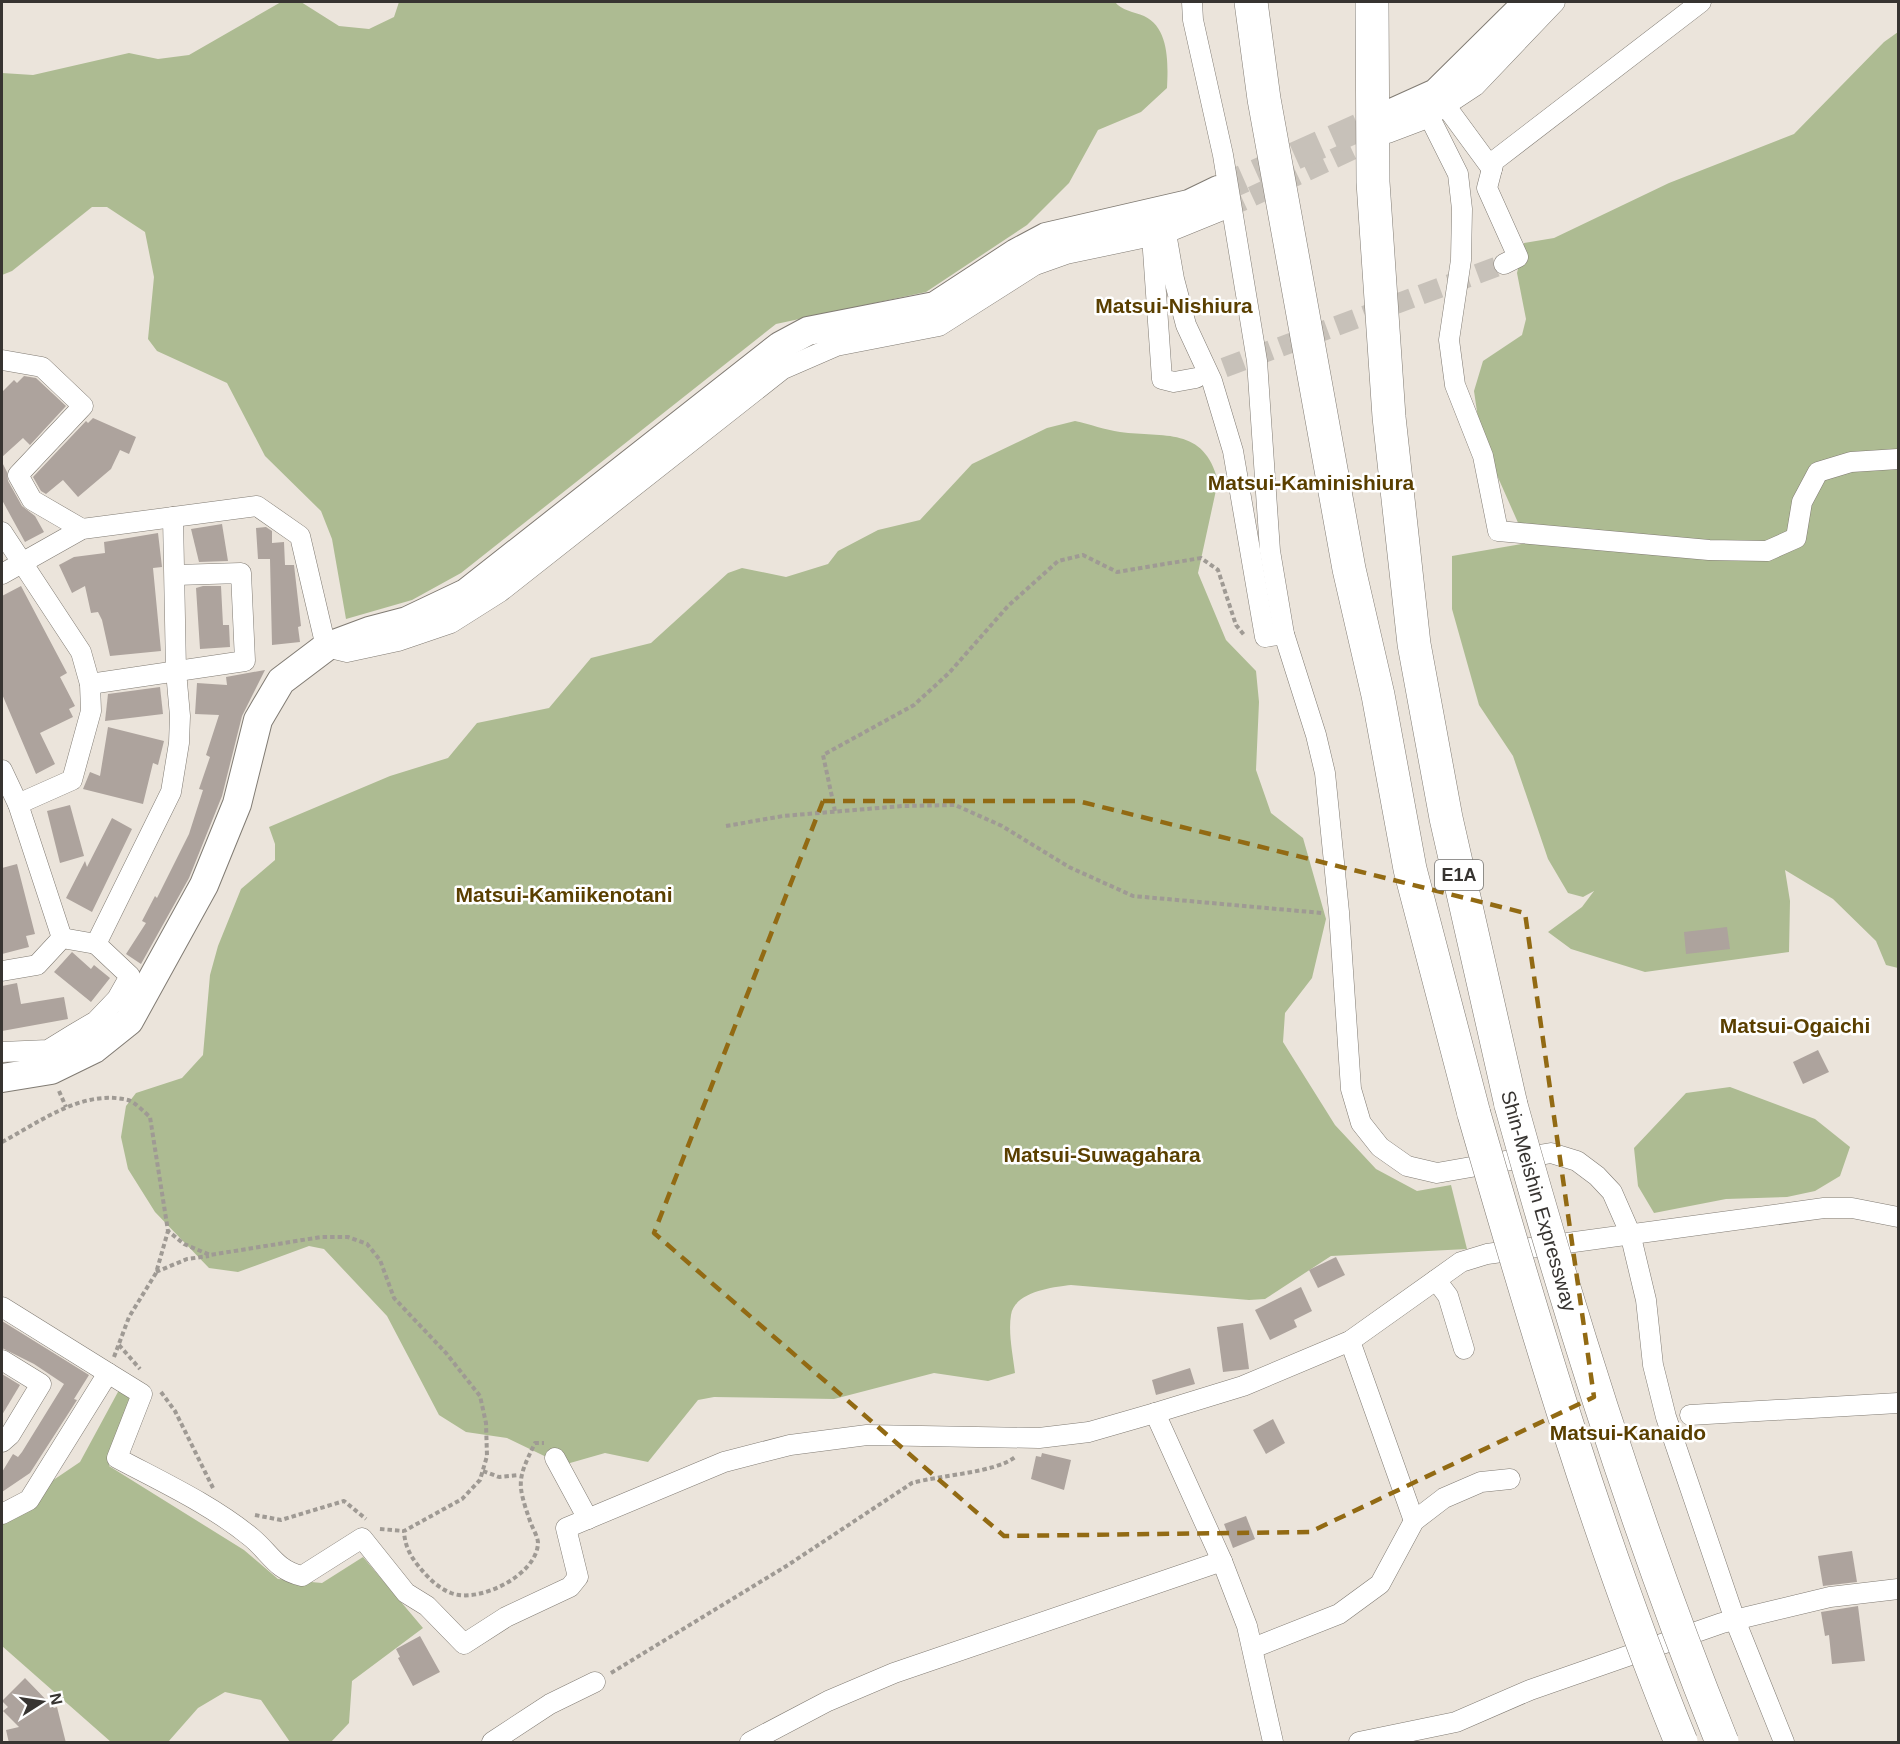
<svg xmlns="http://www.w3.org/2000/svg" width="1900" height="1744" viewBox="0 0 1900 1744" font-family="Arial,sans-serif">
<rect width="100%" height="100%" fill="#ebe4db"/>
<g fill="#adbb92">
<path d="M281 2H301L339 26 369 29 394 17 399 2H1115C1121 10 1134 12 1144 16 1170 28 1168 66 1167 88L1141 112 1098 130 1069 183 1027 225 926 292 776 324 461 573 412 600 346 619 332 539 321 511 265 456 227 383 157 351 148 339 154 277 145 232 107 207H92L12 271 2 275V73L33 75 129 53 158 59 189 55Z"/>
<path d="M1898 32V968L1886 965 1876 941 1833 899 1785 870 1790 901 1789 952 1645 972 1571 949 1548 932 1582 907 1594 891 1583 897 1568 893 1548 859 1513 756 1479 705 1452 609V556L1527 543 1481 439 1474 391 1483 361 1522 335 1526 319 1517 273 1524 243 1554 238 1669 183 1794 134 1884 42Z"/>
<path d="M1075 421C1090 424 1105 430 1120 432 1164 438 1204 426 1218 481L1198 573 1226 640 1256 671 1259 702 1256 770 1271 813 1303 838 1326 919 1312 978 1285 1013 1283 1042 1335 1125 1376 1169 1417 1191 1451 1185 1467 1249 1331 1256 1265 1299 1249 1300 1071 1285C1053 1287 1014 1292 1011 1315 1008 1333 1013 1355 1015 1373L988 1381 934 1373 834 1399 714 1397 698 1400 648 1462 605 1453 563 1465 507 1438 466 1432 439 1415 387 1316 324 1249 309 1246 238 1272 209 1268 155 1212 128 1169 121 1137 126 1106 136 1093 182 1078 203 1055 210 975 218 946 241 889 275 860V844L269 827 390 776 448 758 477 723 549 708 591 658 651 643 728 573 742 568 786 577 828 564 838 551 878 530 920 520 972 464 1047 428Z"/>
<path d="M1730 1087 1815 1119 1850 1147 1840 1176 1815 1191 1787 1197 1726 1199 1654 1213 1638 1186 1634 1148 1686 1093Z"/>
<path d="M119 1390 133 1401 109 1466 244 1550 278 1579 322 1583 363 1557 423 1628 352 1681 349 1723 331 1742H290L261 1700 225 1692 198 1708 168 1742H111L2 1646V1523L15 1506 80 1462Z"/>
</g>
<g fill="#ada39d">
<path d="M24 376 36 378 66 406 30 445 23 438 2 457V392L14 380 17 383Z"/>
<path d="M93 418 136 437 129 454 120 450 111 469 78 497 63 480 46 494 41 491 33 477 86 421 88 423Z"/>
<path d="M2 462 7 472 8 481 22 506 35 516 44 532 25 542 2 500Z"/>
<path d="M222 524 228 561 199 562 191 529Z"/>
<path d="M266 527 272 531V543L284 542 285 565H294L301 626 298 627 300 642 272 645 270 559H258L256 528Z"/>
<path d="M158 533 162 567 153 568 161 651 110 656 102 620 98 612 91 613 85 586 72 593 59 565 74 557 105 553 104 542Z"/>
<path d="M21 586 67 673 60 677 75 706 69 709 73 717 40 733 55 764 36 774 2 694V596Z"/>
<path d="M203 586H221L223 625H229L230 647 200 649 196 588Z"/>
<path d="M265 670 242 716 222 796 189 878 141 964 126 954 146 923 142 921 155 896 157 898 189 834 203 790 199 789 210 757 206 755 219 715 195 714 197 683 227 685 226 677Z"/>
<path d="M160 687 163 714 105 721 108 694Z"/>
<path d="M108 727 164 741 158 765 153 763 143 804 83 789 90 772 100 776Z"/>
<path d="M70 805 84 856 60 863 47 811Z"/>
<path d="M112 818 132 829 92 912 66 898 85 861 87 867Z"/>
<path d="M17 864 35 934 26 936 29 947 2 954V868Z"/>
<path d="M1727 927 1730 949 1686 954 1684 932Z"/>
<path d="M72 952 91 969 94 965 110 978 91 1002 54 972Z"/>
<path d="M17 983 21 1004 64 997 68 1019 2 1031V986Z"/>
<path d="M1818 1050 1829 1072 1803 1084 1793 1062Z"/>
<path d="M1336 1257 1345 1275 1318 1288 1309 1270Z"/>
<path d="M1301 1287 1312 1311 1294 1320 1297 1327 1270 1340 1255 1310Z"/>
<path d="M2 1321 89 1375 74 1399 77 1400 30 1473 2 1492V1472L13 1454 18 1457 22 1452 64 1384 34 1364 2 1348Z"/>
<path d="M1243 1323 1249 1369 1223 1372 1217 1327Z"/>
<path d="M1190 1368 1195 1384 1156 1395 1152 1380Z"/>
<path d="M2 1374 20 1385 2 1415Z"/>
<path d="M1273 1419 1285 1443 1266 1454 1253 1430Z"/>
<path d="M1042 1453 1071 1460 1064 1490 1031 1479 1036 1456 1041 1457Z"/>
<path d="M1246 1516 1255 1539 1233 1548 1224 1524Z"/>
<path d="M1852 1551 1857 1582 1823 1586 1818 1556Z"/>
<path d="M1858 1606 1865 1661 1832 1664 1829 1635 1825 1636 1821 1612Z"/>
<path d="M420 1636 440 1672 413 1686 398 1658 400 1657 396 1649Z"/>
<path d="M25 1678 54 1708 57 1707 66 1743H9L6 1730 19 1727 3 1711 8 1707 2 1701Z"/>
</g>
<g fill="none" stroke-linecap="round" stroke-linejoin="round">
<g stroke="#c7c1b9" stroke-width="20" stroke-dasharray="20 10" stroke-linecap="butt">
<path d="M1225 209 1380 137"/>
<path d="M1196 378 1504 264"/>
</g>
<path stroke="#c7c1b9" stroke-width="28" stroke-dasharray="28 14" stroke-linecap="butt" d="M1218 190 1385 116"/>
<defs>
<g id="street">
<path d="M1192 2 1193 20 1223 155 1257 361 1270 551 1284 634 1316 735 1325 773 1339 912 1351 1089 1361 1123 1380 1147 1407 1166 1437 1173 1551 1153 1577 1161 1597 1176 1612 1192 1630 1233 1646 1300 1653 1365 1666 1417 1735 1620 1784 1742"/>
<path d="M1445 105 1492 169"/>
<path d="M1429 116 1458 174 1462 209 1461 260 1449 340 1455 385 1483 456 1498 531 1709 550 1767 551 1796 538 1802 502 1818 472 1851 462 1898 459"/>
<path d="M1388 133 1425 119 1475 86 1555 2"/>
<path d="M1166 233 1174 279 1186 325 1212 381 1233 451 1265 637 1284 634"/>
<path d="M1152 236 1162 379 1174 382 1196 378"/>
<path d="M1504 264 1518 257 1487 188 1494 161 1701 2"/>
<path d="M2 360 42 367 83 406 18 475 32 500 82 529"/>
<path d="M2 532 81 652 90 684 91 711 72 780 18 804"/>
<path d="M2 574 82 529 257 506 300 536 326 647 347 652 398 641 451 623 500 592 783 369 836 346 939 326 1035 265 1066 254 1166 233 1225 209"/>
<path d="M90 684 245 661 241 573 176 575"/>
<path d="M2 770 18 804 62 938"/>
<path d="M2 971 37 965 62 938 96 944 171 792 179 743 180 716 176 671 173 517"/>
<path d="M2 1052 48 1050 74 1034 96 1021 117 999 130 976 96 944"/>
<path d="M1436 1280 1448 1296 1464 1349"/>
<path d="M2 1307 108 1373 29 1500 2 1514"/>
<path d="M1350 1341 1414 1521"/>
<path d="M2 1360 41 1384 10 1435 2 1442"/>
<path d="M108 1373 142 1394 117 1458C162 1482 212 1505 252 1538 271 1554 276 1570 302 1576L362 1538 406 1593 427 1606 464 1644 506 1617 570 1587 578 1577 566 1528 724 1462 790 1445 867 1435 1039 1438 1089 1432 1155 1413 1243 1386 1350 1341 1461 1262 1487 1254 1824 1208H1852L1898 1217"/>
<path d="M1155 1413 1222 1561 1247 1626 1273 1742"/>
<path d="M1690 1415 1898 1403"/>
<path d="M555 1458 588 1519"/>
<path d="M1253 1648 1339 1614 1380 1584 1414 1521 1444 1498 1481 1482 1510 1479"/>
<path d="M492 1742 550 1704 595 1682"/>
<path d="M750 1742 828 1701 894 1673 1222 1561"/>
<path d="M1359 1742 1456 1722 1530 1690 1722 1623 1830 1597 1898 1589"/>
</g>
<g id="secondary">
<path d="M1385 116 1436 93 1528 2"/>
<path d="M2 1078 51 1070 94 1049 129 1021 204 885 237 804 258 720 281 681 326 647 369 631 407 621 466 593 780 346 808 331 935 306 1016 253 1046 237 1189 204 1218 190"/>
</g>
<g id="highway">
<path d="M1251 2 1264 99 1349 569 1378 695 1410 869 1474 1114"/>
<path d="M1372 2 1373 182 1389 417 1414 644 1446 818 1511 1105"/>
</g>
</defs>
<use href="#street" stroke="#807b73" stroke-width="21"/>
<use href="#secondary" stroke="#807b73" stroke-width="30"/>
<use href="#highway" stroke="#807b73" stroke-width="34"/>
<g stroke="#9f9a94" stroke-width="4" stroke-dasharray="4.5 3" stroke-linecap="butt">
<path d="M835 811 823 755 914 705 949 673 1008 606 1058 561 1083 555 1117 572 1201 558 1218 570 1236 625 1245 636"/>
<path d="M726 826 783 816 903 806 955 805 1002 826 1069 867 1133 896 1322 913"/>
<path d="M59 1091 66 1107"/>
<path d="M2 1142C40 1122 82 1089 128 1100 135 1102 144 1112 150 1117L168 1231 184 1244 210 1255 321 1237H348L367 1244 380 1260 394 1298 446 1353 480 1396 486 1423 487 1456 480 1480 462 1499 404 1531C405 1551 415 1563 429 1578 435 1584 443 1590 451 1593 479 1604 537 1575 538 1543 538 1537 532 1527 530 1521 517 1483 517 1480 535 1443H544"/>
<path d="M156 1272 187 1259 209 1256"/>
<path d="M119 1345 140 1369"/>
<path d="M114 1357 129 1317 156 1273 168 1231"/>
<path d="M161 1392 175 1411 213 1488"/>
<path d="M483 1471 499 1477 519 1475"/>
<path d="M255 1515 281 1520 344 1501 366 1519"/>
<path d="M380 1529 404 1531"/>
<path d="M611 1673 788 1565 912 1483C940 1475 995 1473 1015 1457"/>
</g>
<use href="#street" stroke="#fff" stroke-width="20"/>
<use href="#secondary" stroke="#fff" stroke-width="28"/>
<use href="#highway" stroke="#fff" stroke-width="33"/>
<defs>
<g id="highway-bridge">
<path d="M1511 1105C1571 1322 1638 1534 1722 1742"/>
<path d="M1474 1114C1535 1326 1598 1538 1681 1742"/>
</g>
</defs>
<use href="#highway-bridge" stroke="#807b73" stroke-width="34" stroke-linecap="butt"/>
<use href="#highway-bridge" stroke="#fff" stroke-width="33"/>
</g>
<path fill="none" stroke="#926a13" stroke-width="4.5" stroke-dasharray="12 8" stroke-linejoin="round" d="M823 801H1078L1525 913 1594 1397 1310 1532 1004 1536 654 1233Z"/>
<g text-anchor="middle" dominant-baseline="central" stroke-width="5" stroke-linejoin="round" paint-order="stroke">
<rect fill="#fff" stroke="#73716f" stroke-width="1.5" x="1435" y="860" width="48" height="30" rx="4.5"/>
<g font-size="18" font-weight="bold" fill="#373431">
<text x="1459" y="875">E1A</text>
</g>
<g font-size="20" fill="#373431" stroke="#fff">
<text transform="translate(1539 1201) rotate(74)">Shin-Meishin Expressway</text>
</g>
<g font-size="21" font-weight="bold" fill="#5a3f00" stroke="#fff">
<text x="1174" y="305">Matsui-Nishiura</text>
<text x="1311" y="482">Matsui-Kaminishiura</text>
<text x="564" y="894">Matsui-Kamiikenotani</text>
<text x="1795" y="1025">Matsui-Ogaichi</text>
<text x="1102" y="1154">Matsui-Suwagahara</text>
<text x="1628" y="1432">Matsui-Kanaido</text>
</g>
</g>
<rect width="1900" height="1744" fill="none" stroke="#373431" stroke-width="6"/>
<g transform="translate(42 1702) rotate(78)" stroke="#ffffff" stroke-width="4.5" paint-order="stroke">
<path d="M0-4.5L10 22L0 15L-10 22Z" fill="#373431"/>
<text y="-9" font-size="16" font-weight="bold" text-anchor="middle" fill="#373431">N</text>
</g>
</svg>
